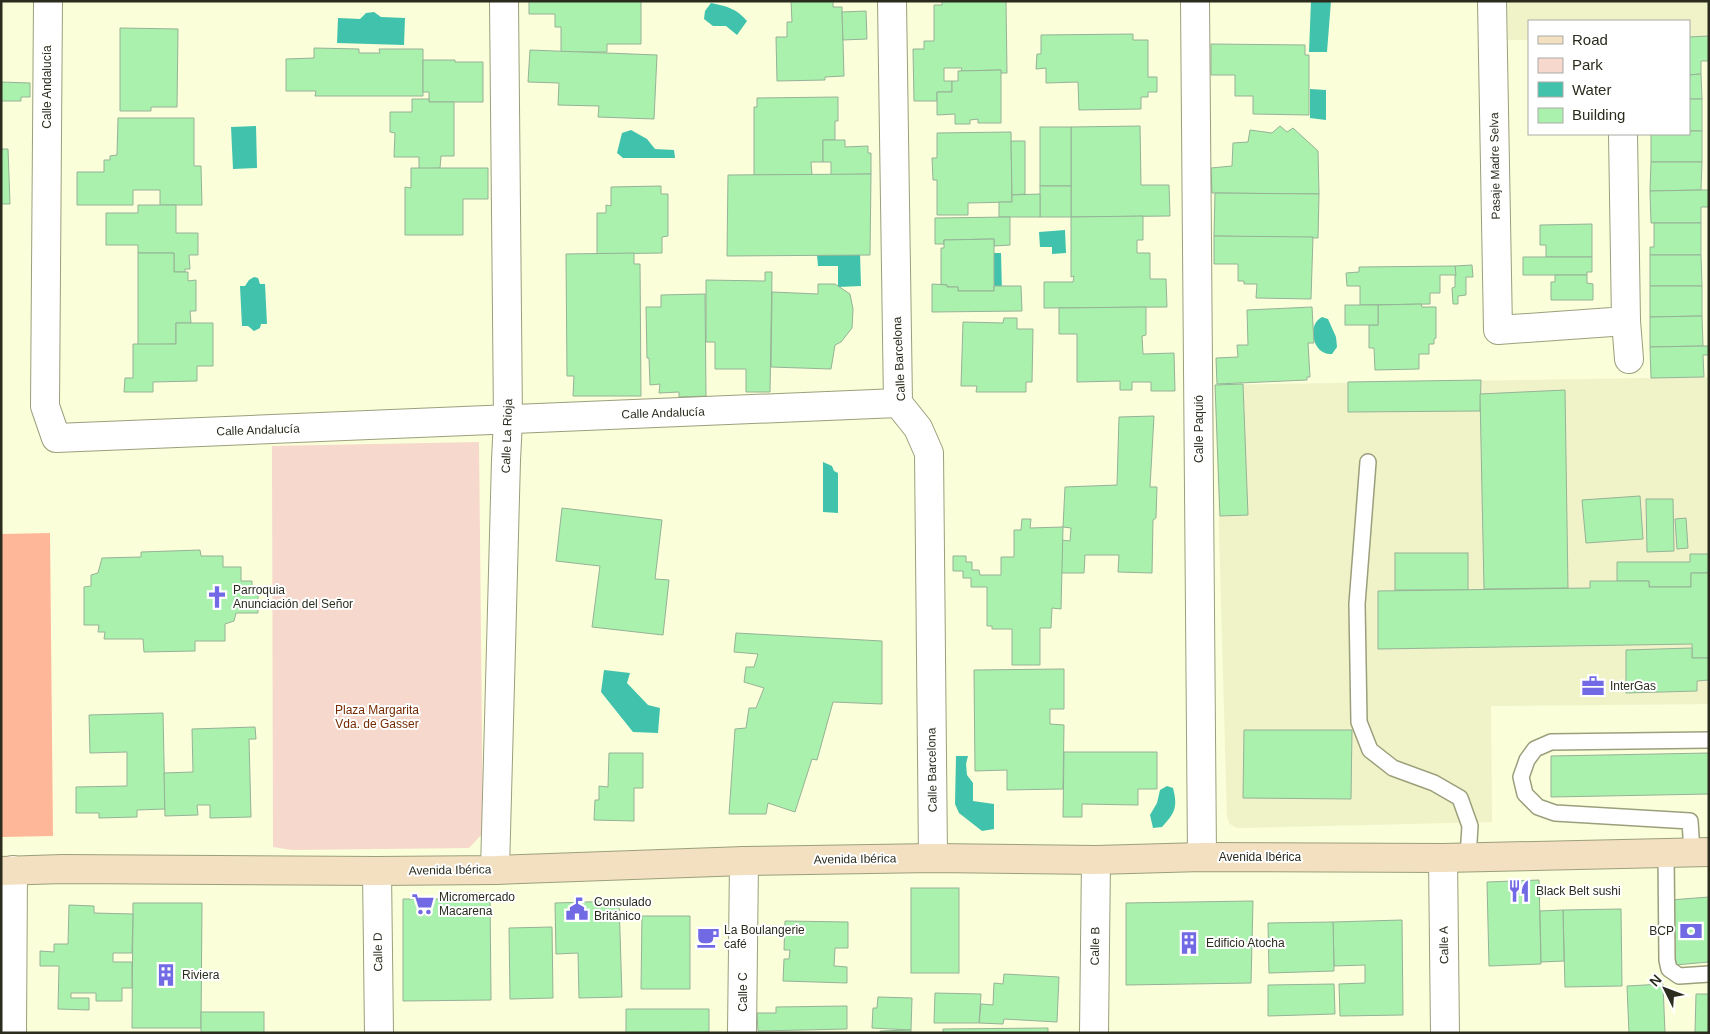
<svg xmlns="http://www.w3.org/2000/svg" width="1710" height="1034" viewBox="0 0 1710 1034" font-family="Helvetica,sans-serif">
<rect width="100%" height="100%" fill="#fafed9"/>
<g fill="#eff3c7">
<path d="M1507 1H1709V36L1689 37V21H1529V40H1508Z"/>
<path d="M1709 377V704L1491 706 1492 822 1237 828 1230 824 1227 817 1215 385Z"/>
</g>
<path fill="#f6d8cc" d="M479 442 483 833 469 848 292 850 273 847 272 446Z"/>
<path fill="#ffb79a" d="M50 533 53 836 1 837V534Z"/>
<g fill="#40c2ad">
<path d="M1311 1H1331L1327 52H1309Z"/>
<path d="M711 3C727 6 737 9 747 21L737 35 726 26H713L704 19 705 11Z"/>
<path d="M374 12 381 17 405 18 404 45 337 43 338 18 360 19 366 13Z"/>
<path d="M1310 89 1326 90V120L1310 118Z"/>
<path d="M256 126 257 168 233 169 231 127Z"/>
<path d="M631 130 647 139 655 149 674 150 675 158H623L617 153 622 133Z"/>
<path d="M1065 230 1066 253 1052 254V247H1040L1039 232Z"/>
<path d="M860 253 861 286 838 287V266H818L817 255Z"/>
<path d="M990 253H1001L1002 292 991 293Z"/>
<path d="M254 277 258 278 260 284H265L267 324H261L260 328 254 331 248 326H242L240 286H245L249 280Z"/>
<path d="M1322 317 1328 319 1336 337 1337 347 1332 354C1313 356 1306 325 1322 317Z"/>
<path d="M823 462 832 466 834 471 838 473V513L823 512Z"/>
<path d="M604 670 630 673 627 683 648 705 660 708 658 733 633 732 601 692Z"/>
<path d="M956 756H968L966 764 967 775 973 783V801L994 804V829L982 831 959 813 955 804Z"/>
<path d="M1167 786 1173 788C1178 807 1175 813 1162 827L1153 828 1150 815 1157 803 1160 790Z"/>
</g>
<g fill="#aaf1ad" stroke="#96b297">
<path d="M529 1H641V44H607V52H561V27H555V14H529Z"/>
<path d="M791 1H833V7H842L844 76 825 77V80L777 81 776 37H787V22H792Z"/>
<path d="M942 1H1006L1007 73H1001V70L961 71 962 68H944V81H952V92H937V101H914L913 49H924V41H934V5H942Z"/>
<path d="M866 11 867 39 843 40 842 12Z"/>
<path d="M120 28 178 29 177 107H151V111H120Z"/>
<path d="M1133 34V40H1148V77H1157V92H1148V97H1141V109L1079 110 1078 82 1046 83V68L1036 69 1037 54H1041V35Z"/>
<path d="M1709 36V61H1701V74L1689 75V37Z"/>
<path d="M1211 44 1305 45V55H1309V115L1253 114V96H1235V75H1211Z"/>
<path d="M314 48 359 49V53H380L379 49H423V96H315L316 91H286V59L314 58Z"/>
<path d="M530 50 657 55 654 119 598 117 599 106 558 105 559 83 528 82Z"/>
<path d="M423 60H455V62H483V102H429V92H423Z"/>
<path d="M1001 70V123H978V119L970 120V124H955V114L937 115V92H952V81H958V71Z"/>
<path d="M1701 74 1702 99H1689V75Z"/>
<path d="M1 82 30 83V97H21V101H1Z"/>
<path d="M838 97V121H835V140H823V162H811L812 175H754V107H757V98Z"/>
<path d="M412 99H429V102H454V156H441L440 168 419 169V157H394L395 133 390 132V112H412Z"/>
<rect x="1689" y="99" width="13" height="32"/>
<path d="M118 118H194V166H201L202 205H160V190H133V205H77V172H104V160H110V156L117 155Z"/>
<path d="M1140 126 1141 185H1169L1170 216 1071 217V127Z"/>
<path d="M1280 126 1287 132 1293 128 1318 151 1319 194 1212 193 1211 168 1232 166 1233 143 1248 142 1250 130 1272 133Z"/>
<rect x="1040" y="127" width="31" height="59"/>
<path d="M1689 131H1702V162H1651V134H1689Z"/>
<path d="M1011 132 1012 202 968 203V215H937V180H933L932 158H937V133Z"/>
<path d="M823 140H845V147L868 146V153H871V174L831 175V162H823Z"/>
<path d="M1011 141H1025V194L1012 195Z"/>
<path d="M1 149H8L10 204H1Z"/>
<path d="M1651 162H1702L1701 190 1650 191Z"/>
<path d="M411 168H488V199H463V235H405V187L411 188Z"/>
<path d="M871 174 870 255 727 256 728 175Z"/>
<path d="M661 186V194H668V236L662 237V253L597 254V213H606V205L611 206V187Z"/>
<rect x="1040" y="186" width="31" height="31"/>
<path d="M1701 190H1709V207H1701V223H1651L1650 191Z"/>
<path d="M1215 193 1319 194 1318 238 1214 236Z"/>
<path d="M1040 194V217H999V202H1012V195Z"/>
<path d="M138 205H176V233H198V255H189L190 269H185V272H174V253H138V245H106V213H138Z"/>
<path d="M1143 216V240H1137V253H1150V279H1166L1167 307 1044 308V282H1073L1074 276 1071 277V217Z"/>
<path d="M1010 217V245L994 246V239L944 240V244H935V218Z"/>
<path d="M1654 223H1701V255H1650V247H1654Z"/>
<path d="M1592 224V257H1546V245H1540V225Z"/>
<path d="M1214 236 1313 237 1311 299 1256 298 1257 284H1244V281H1238V264H1214Z"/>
<path d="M994 239V291H958V287H947V285L941 284V248H944V240Z"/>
<path d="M138 253H174V272H188V281L196 280V311H190L191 323H176V344L138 345Z"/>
<path d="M634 253V264H640L641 396H573L574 376H567L566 254Z"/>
<path d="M1650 255H1701L1702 286H1650Z"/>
<path d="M1523 257H1592V272H1587V275H1523Z"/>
<path d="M1472 265 1473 277H1466V295L1458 296V304H1453L1452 288 1455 287V266Z"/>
<path d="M1455 266 1456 275H1440V293H1430V304L1360 305V286H1347L1346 273 1359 272V267Z"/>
<path d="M765 272H772L770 392H746V369H715V342H706V280L765 281Z"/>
<path d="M1555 275H1587V283L1593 284V300H1551V282H1555Z"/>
<path d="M818 284H835L850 294 853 309 852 328 841 342 835 345 831 369 771 367 772 292 818 294Z"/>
<path d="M932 284 947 285V287H958V291H994V286H1021L1022 311 932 312Z"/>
<path d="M1650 286H1702V316L1650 317Z"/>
<path d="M705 294 706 396 679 397V392L659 393 660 384 650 385 649 358H647L646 307H661V295Z"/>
<path d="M1421 304 1422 307H1436V338L1434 339V344H1429V354H1419V369L1375 370 1374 348H1369V325H1378V305Z"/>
<rect x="1345" y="305" width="33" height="20"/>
<path d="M1146 307V335L1142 336 1143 354 1174 353 1175 391H1151V382H1132V390H1120V381L1077 382V334H1059V308Z"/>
<path d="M1312 307 1314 343H1308L1310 377H1307V380L1217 384 1216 358 1238 357 1237 345H1248L1247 310Z"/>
<path d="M1702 316 1703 346 1650 347V317Z"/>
<path d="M1004 318H1017V329H1033L1032 382H1026V392H976L977 386H961L963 322 1003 323Z"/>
<path d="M176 323H213V366H197V381L153 382V392H124L125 378H133V344H176Z"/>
<path d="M1703 346H1709V355H1703L1704 377 1651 378 1650 347Z"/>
<path d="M1481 380 1480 411 1348 412V382Z"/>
<path d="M1243 384 1248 515 1220 516 1215 385Z"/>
<path d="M1565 390 1568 588 1484 589 1480 394Z"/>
<path d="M1154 416 1150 487H1157L1156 518 1153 520 1152 573 1118 572 1119 555H1085L1084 573H1061V540L1070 541 1071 528 1063 527 1065 487 1117 485 1119 417Z"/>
<path d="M1640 496 1643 539 1586 543 1582 500Z"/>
<path d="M1646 499H1673L1674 551 1647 552Z"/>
<path d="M562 508 662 520 655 579 669 580 663 635 592 627 600 566 556 561Z"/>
<path d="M1686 518 1688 548 1677 549 1675 519Z"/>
<path d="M1022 519H1031L1030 528 1063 527 1061 609 1052 608 1051 628H1040V665H1012V629H992V626H987V587H971V578H963V571H953V556H966V562H972V570H979L980 575H1001V557H1014V530H1021Z"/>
<path d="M200 550 201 556H223V567H241V581H252V586H258V613H236L234 621 225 624V641H195V651L144 652 143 639H104L105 632H98L99 625H84V587L91 586V575L98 573 102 558 141 557V552Z"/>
<rect x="1395" y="553" width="73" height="37"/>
<path d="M1690 554H1709V573H1691V587H1649V581H1617V562H1690Z"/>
<path d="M1691 573H1709V658H1692V644L1378 649V591L1590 588V581H1649V587H1691Z"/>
<path d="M736 633 882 641V704L833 702 817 760 812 759 795 812 768 803 766 814H729L735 729 746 728 749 708H756L764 688 744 682 746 667H754L758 654 734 652Z"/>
<path d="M1692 648V658H1709V680L1697 681V691L1626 693V650Z"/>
<path d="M1064 669V709H1050V724L1064 725 1063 789 1007 790V770L975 771 974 670Z"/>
<path d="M163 713 165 809 137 810V817L99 818V813H76V787L127 786V752L90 753 89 715Z"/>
<path d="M255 727 256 739H249L251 817 210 818V805H197L198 815 165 816 164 773 193 772 192 729Z"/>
<path d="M1244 730H1352L1351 799 1243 798Z"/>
<path d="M1064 752H1157V789H1138V805L1082 804V817H1063Z"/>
<path d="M609 753H643V788H634V821L594 820 595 800H599V786L608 787Z"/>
<path d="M1709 753V794L1551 797V756Z"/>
<path d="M1539 880 1541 964 1489 966 1487 882Z"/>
<rect x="911" y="888" width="48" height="85"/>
<path d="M453 893H490L491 1000 403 1001V899H453Z"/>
<path d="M1709 897V962L1675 965 1670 900Z"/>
<path d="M619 901 622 997 579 998 578 953 556 954 555 903Z"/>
<path d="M1253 901 1251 983 1126 985V903Z"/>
<path d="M133 903H202L201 1028H132Z"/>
<path d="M69 905 94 906V913L133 914 132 953H113V962H132V988H122V1001H96V993H71V998H89V1010L58 1009 59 966H40V951L54 952V944H68Z"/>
<path d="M1621 909 1622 986 1565 987 1563 910Z"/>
<path d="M1563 910 1564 961 1541 962 1540 911Z"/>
<path d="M642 916H690V989H641Z"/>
<path d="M1402 920 1403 1015 1340 1016 1339 984 1365 983V965L1334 966 1333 922Z"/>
<path d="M785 921 848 922V948H835L834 966 847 967V983L783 981 784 959H789L790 950H784Z"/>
<path d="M1333 922 1334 971 1269 973 1268 923Z"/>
<path d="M552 927 553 998 510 999 509 928Z"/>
<path d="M1004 974 1059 977 1057 1022 1004 1019 1003 1024 979 1023 981 1004 993 1005 994 983 1003 984Z"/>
<path d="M1334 984 1335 1014 1268 1016V985Z"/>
<path d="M1663 984 1665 1033H1629L1627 986Z"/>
<path d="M935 993 981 994 979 1023H934Z"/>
<path d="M1696 994H1709V1033H1695Z"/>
<path d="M878 997 912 998 911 1030 872 1028 873 1008H877Z"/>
<path d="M847 1006V1029L758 1031 757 1013H776V1007Z"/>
<path d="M626 1009H709V1032L626 1033Z"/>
<rect x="201" y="1012" width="63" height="21"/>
<path d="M1048 1028V1033H943V1029Z"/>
<path d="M911 1030V1033H880V1031Z"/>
</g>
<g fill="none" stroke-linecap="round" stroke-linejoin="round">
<defs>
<g id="lane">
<path d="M1368 462 1357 604 1359 722 1370 750 1393 768 1434 783 1460 798 1470 826 1468 857"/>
<path d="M1692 852 1690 821 1555 813 1538 807 1525 794 1521 777 1527 760 1535 749 1551 742 1709 740"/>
<path d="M1666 853 1667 960 1669 969 1679 976 1709 974"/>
</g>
<g id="street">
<path d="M48 1 45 406 56 438 898 403"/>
<path d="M892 1 898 403 918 428 929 453 933 858"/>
<path d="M1195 1 1202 857"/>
<path d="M1492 1 1498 330 1626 321 1623 134"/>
<path d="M1626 321 1629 359"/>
<path d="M1443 858 1445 1033"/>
<path d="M495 870 506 460 508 420 504 1"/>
<path d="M377 871 379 1033"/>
<path d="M12 1033 13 870"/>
<path d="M742 1033 744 861"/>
<path d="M1094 1033 1096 860"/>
</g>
<path id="secondary" d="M1 871 63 869 377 871 495 870 744 861 933 858 1096 860 1202 857 1443 858 1709 852"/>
</defs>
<use href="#lane" stroke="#9c9f7c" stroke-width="18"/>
<use href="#street" stroke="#9c9f7c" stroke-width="30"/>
<use href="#secondary" stroke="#9c9f7c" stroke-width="30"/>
<use href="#lane" stroke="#fff" stroke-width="15"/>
<use href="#street" stroke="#fff" stroke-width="28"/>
<use href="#secondary" stroke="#f2e0c0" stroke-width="28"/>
</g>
<defs>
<symbol id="church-bare" viewBox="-9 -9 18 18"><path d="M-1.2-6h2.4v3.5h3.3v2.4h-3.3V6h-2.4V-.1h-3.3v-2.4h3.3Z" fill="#716ae4" stroke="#fff" stroke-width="2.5" paint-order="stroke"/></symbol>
<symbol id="office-bare" viewBox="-9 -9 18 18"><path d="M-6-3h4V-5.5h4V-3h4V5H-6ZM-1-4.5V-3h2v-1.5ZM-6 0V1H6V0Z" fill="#716ae4" stroke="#fff" stroke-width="2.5" paint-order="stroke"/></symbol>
<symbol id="restaurant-bare" viewBox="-9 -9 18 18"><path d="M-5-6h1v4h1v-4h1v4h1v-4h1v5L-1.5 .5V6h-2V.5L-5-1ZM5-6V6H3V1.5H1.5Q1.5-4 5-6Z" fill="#716ae4" stroke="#fff" stroke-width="2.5" paint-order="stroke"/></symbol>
<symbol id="supermarket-bare" viewBox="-9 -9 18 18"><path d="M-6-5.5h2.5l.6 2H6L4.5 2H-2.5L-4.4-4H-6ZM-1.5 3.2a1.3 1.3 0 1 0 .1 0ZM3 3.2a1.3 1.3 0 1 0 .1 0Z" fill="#716ae4" stroke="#fff" stroke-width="2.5" paint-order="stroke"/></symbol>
<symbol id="civic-bare" viewBox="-9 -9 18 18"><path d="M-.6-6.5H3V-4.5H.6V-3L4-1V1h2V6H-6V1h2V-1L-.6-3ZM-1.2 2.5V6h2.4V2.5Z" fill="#716ae4" stroke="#fff" stroke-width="2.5" paint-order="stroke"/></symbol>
<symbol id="bank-bare" viewBox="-9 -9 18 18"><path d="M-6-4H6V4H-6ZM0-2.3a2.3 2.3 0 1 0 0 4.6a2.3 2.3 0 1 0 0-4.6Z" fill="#716ae4" stroke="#fff" stroke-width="2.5" paint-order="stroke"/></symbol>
<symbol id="cafe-bare" viewBox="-9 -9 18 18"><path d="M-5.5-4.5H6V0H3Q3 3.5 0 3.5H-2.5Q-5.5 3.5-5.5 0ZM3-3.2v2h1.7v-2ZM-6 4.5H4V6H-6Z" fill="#716ae4" stroke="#fff" stroke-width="2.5" paint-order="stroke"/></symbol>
<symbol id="building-bare" viewBox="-9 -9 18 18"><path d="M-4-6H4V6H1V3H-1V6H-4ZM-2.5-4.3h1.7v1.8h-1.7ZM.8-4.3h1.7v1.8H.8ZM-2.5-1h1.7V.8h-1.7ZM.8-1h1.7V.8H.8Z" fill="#716ae4" stroke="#fff" stroke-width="2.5" paint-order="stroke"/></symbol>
</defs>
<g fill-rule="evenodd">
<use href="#church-bare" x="201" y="581" width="32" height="32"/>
<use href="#office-bare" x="1577" y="670" width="32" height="32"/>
<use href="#restaurant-bare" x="1503" y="875" width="32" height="32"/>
<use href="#supermarket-bare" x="407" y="888" width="32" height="32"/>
<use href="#civic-bare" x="561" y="893" width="32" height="32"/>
<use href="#bank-bare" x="1675" y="915" width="32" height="32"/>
<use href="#cafe-bare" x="692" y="921" width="32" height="32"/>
<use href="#building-bare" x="1173" y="927" width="32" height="32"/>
<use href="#building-bare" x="150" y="959" width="32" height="32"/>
</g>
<g text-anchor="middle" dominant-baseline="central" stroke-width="4" stroke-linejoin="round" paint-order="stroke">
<g font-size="12" fill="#2b2c1e" stroke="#fff">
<text transform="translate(47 87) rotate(-90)">Calle Andalucía</text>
<text transform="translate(1495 166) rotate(-91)">Pasaje Madre Selva</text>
<text transform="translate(899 359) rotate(-93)">Calle Barcelona</text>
<text transform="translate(663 413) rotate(-2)">Calle Andalucía</text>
<text transform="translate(1199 429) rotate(-90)">Calle Paquió</text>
<text transform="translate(258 430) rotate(-2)">Calle Andalucía</text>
<text transform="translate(507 436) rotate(-88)">Calle La Rioja</text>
<text transform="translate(932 770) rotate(-91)">Calle Barcelona</text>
<text x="1260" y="857">Avenida Ibérica</text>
<text transform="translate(855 859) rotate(-1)">Avenida Ibérica</text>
<text transform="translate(450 870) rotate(-1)">Avenida Ibérica</text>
<text transform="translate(1444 945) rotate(-91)">Calle A</text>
<text transform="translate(1095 946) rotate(-89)">Calle B</text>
<text transform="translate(378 952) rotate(-91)">Calle D</text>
<text transform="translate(743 992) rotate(-90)">Calle C</text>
</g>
<g font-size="12" fill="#2b2c1e" stroke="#fff" text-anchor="start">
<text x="233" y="590">Parroquia<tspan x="233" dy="14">Anunciación del Señor</tspan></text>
<text x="1610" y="686">InterGas</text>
<text x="1536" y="891">Black Belt sushi</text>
<text x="439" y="897">Micromercado<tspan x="439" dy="14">Macarena</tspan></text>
<text x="594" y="902">Consulado<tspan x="594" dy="14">Británico</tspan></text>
<text x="724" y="930">La Boulangerie<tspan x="724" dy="14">café</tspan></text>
<text x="1674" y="931" text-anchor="end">BCP</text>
<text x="1206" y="943">Edificio Atocha</text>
<text x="182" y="975">Riviera</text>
</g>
<g font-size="12" fill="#752a00" stroke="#fff">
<text x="377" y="710">Plaza Margarita<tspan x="377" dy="14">Vda. de Gasser</tspan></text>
</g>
</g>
<rect width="1710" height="1034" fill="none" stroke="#2b2c1e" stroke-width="5"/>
<rect x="1528" y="20" width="162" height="115" fill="#ffffff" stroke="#aaaba5"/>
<rect x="1538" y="36" width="25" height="8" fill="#f2e0c0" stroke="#aaaba5"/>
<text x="1572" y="45" font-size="15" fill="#2b2c1e">Road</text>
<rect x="1538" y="58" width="25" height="15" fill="#f6d8cc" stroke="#aaaba5"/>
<text x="1572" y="70" font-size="15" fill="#2b2c1e">Park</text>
<rect x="1538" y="82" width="25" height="15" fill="#40c2ad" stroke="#aaaba5"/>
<text x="1572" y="95" font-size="15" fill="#2b2c1e">Water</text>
<rect x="1538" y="108" width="25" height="15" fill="#aaf1ad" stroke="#aaaba5"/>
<text x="1572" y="120" font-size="15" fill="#2b2c1e">Building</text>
<g transform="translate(1665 989) rotate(312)" stroke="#ffffff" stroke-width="4" paint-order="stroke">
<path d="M0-4L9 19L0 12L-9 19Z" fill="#2b2c1e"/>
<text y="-8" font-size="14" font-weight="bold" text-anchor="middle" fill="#2b2c1e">N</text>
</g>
</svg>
